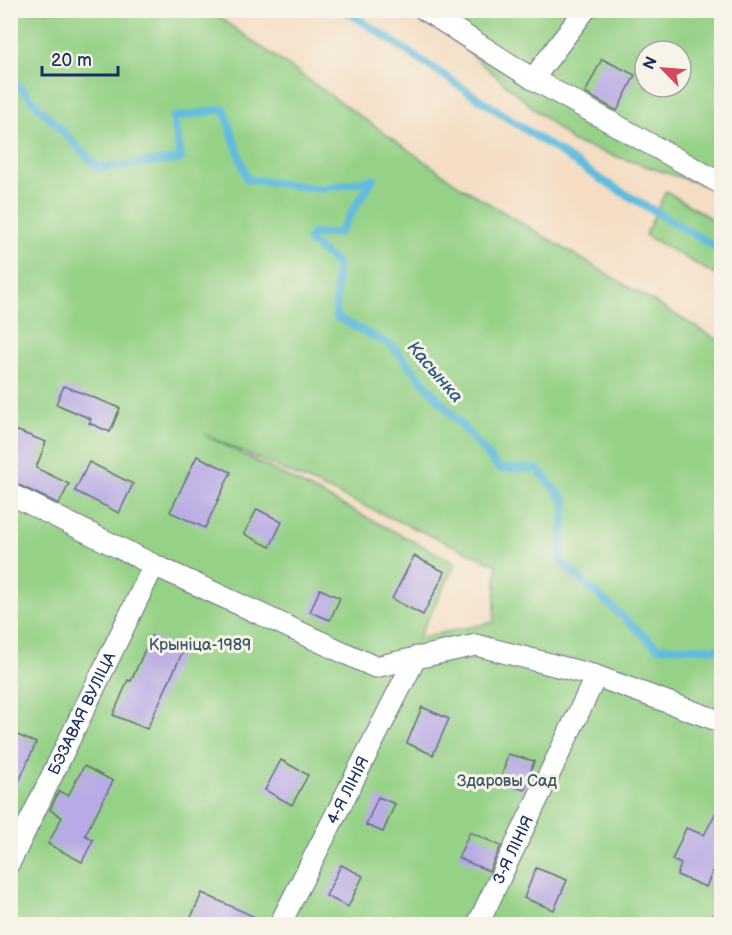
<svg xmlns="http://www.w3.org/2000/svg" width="732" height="935" viewBox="0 0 732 935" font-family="'Balsamiq Sans',sans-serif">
<rect width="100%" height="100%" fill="#f7f3e8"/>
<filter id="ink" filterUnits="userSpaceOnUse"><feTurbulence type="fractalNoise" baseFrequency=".0167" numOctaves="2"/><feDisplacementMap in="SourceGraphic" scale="12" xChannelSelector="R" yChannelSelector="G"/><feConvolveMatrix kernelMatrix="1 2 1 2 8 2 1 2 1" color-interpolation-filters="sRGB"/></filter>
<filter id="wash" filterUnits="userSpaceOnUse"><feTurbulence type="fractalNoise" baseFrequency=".008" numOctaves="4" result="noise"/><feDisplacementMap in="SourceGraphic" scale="24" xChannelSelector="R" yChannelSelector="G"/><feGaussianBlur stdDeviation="1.35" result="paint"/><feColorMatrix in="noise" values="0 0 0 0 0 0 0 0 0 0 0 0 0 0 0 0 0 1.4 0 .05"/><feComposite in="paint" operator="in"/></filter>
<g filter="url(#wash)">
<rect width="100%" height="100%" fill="#f4ddc3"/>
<g fill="#95d186" stroke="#588072" stroke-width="1.5" fill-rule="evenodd">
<path d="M10 11H210L463 188 721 342V924H11ZM205 435 497 565 494 622 418 638 456 563Z"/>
<path d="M420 11H721V191L573 142ZM645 51H681V87H645Z"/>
<path d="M666 191 721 225V278L645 235Z"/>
</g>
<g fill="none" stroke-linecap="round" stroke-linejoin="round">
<g stroke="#61bbde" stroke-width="8">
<path d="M345 10 600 179 722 251"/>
<path d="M10 70 11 78 98 168 181 159 173 118 224 109 247 179 322 189 373 179 339 233 312 234 309 241 337 264 336 317 392 346 499 468 537 469 566 502 560 561 657 647 722 649"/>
</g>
</g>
<g id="blocks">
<g fill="#b8aae4">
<path d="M602 59 635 75 617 111 585 93Z"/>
<path d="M64 386 120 408 110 432 89 423 91 419 56 404Z"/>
<path d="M10 428 46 442 36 468 69 484 59 504 10 481Z"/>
<path d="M197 456 231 472 205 528 170 512Z"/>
<path d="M89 462 133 484 119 513 75 491Z"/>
<path d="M257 509 282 522 270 547 244 534Z"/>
<path d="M414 556 445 572 423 615 392 599Z"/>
<path d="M320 589 340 598 330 620 310 612Z"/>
<path d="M151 636 183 651 147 729 113 715 128 680 131 681Z"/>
<path d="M422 707 449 719 433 755 407 743Z"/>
<path d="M10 732 36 743 10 802Z"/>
<path d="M508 754 534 761 525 790 500 783Z"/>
<path d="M281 760 308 775 292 805 265 790Z"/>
<path d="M84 766 113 781 85 835 93 840 82 862 48 844 62 817 50 810 59 791 68 796Z"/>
<path d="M378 797 395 804 383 832 366 825Z"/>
<path d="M722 801V849L706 887 677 875 681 864 672 860 686 828 704 835Z"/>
<path d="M470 832 501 846 489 871 458 858Z"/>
<path d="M341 865 363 876 348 907 326 896Z"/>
<path d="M536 868 567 880 554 910 524 898Z"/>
<path d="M202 893 268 923 267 924H188Z"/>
</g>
</g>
</g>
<g filter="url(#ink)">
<use href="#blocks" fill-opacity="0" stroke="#676c81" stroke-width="1.5"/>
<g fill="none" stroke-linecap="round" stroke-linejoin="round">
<defs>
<g id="minor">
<path d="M425 10 533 79 722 184"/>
<path d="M533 79 585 10"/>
<path d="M10 494 154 565 375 667 476 645 596 676 722 722"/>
<path id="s1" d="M10 862 154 565"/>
<path id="s2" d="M280 924 416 657"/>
<path id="s3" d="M478 924 596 676"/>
<path d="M720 924 722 922"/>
</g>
</defs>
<use href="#minor" stroke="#676c81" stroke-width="23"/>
<use href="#minor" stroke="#fff" stroke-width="21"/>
</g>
</g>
<g text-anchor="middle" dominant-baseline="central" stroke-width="6" stroke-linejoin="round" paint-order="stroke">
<g font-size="16" fill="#3a5868" stroke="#f7f3e8">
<text x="200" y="645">Крыніца-1989</text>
<text x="507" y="781">Здаровы Сад</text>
</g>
<g font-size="16" fill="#1b2f5e" stroke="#f7f3e8">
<text stroke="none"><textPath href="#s1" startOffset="165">БЭЗАВАЯ ВУЛІЦА</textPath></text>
<text stroke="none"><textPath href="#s2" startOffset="150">4-Я ЛІНІЯ</textPath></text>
<text stroke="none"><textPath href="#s3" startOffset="82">3-Я ЛІНІЯ</textPath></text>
</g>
<g font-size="18" font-style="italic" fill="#305984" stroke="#f7f3e8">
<text transform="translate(435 372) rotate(49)">Касынка</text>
</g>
</g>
<rect width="732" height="935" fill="none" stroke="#f7f3e8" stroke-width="36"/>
<g transform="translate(663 69) rotate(295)"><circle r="28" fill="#f7f3e8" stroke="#9fa5b1" stroke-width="1.5"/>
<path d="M0-4.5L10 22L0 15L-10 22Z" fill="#d1495b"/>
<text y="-9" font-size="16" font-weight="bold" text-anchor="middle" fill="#1b2f5e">N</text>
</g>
<path d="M42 66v9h76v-9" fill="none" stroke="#1b2f5e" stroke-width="3"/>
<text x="51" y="66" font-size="18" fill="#1b2f5e" stroke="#f7f3e8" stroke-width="4.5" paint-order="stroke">20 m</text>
</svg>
